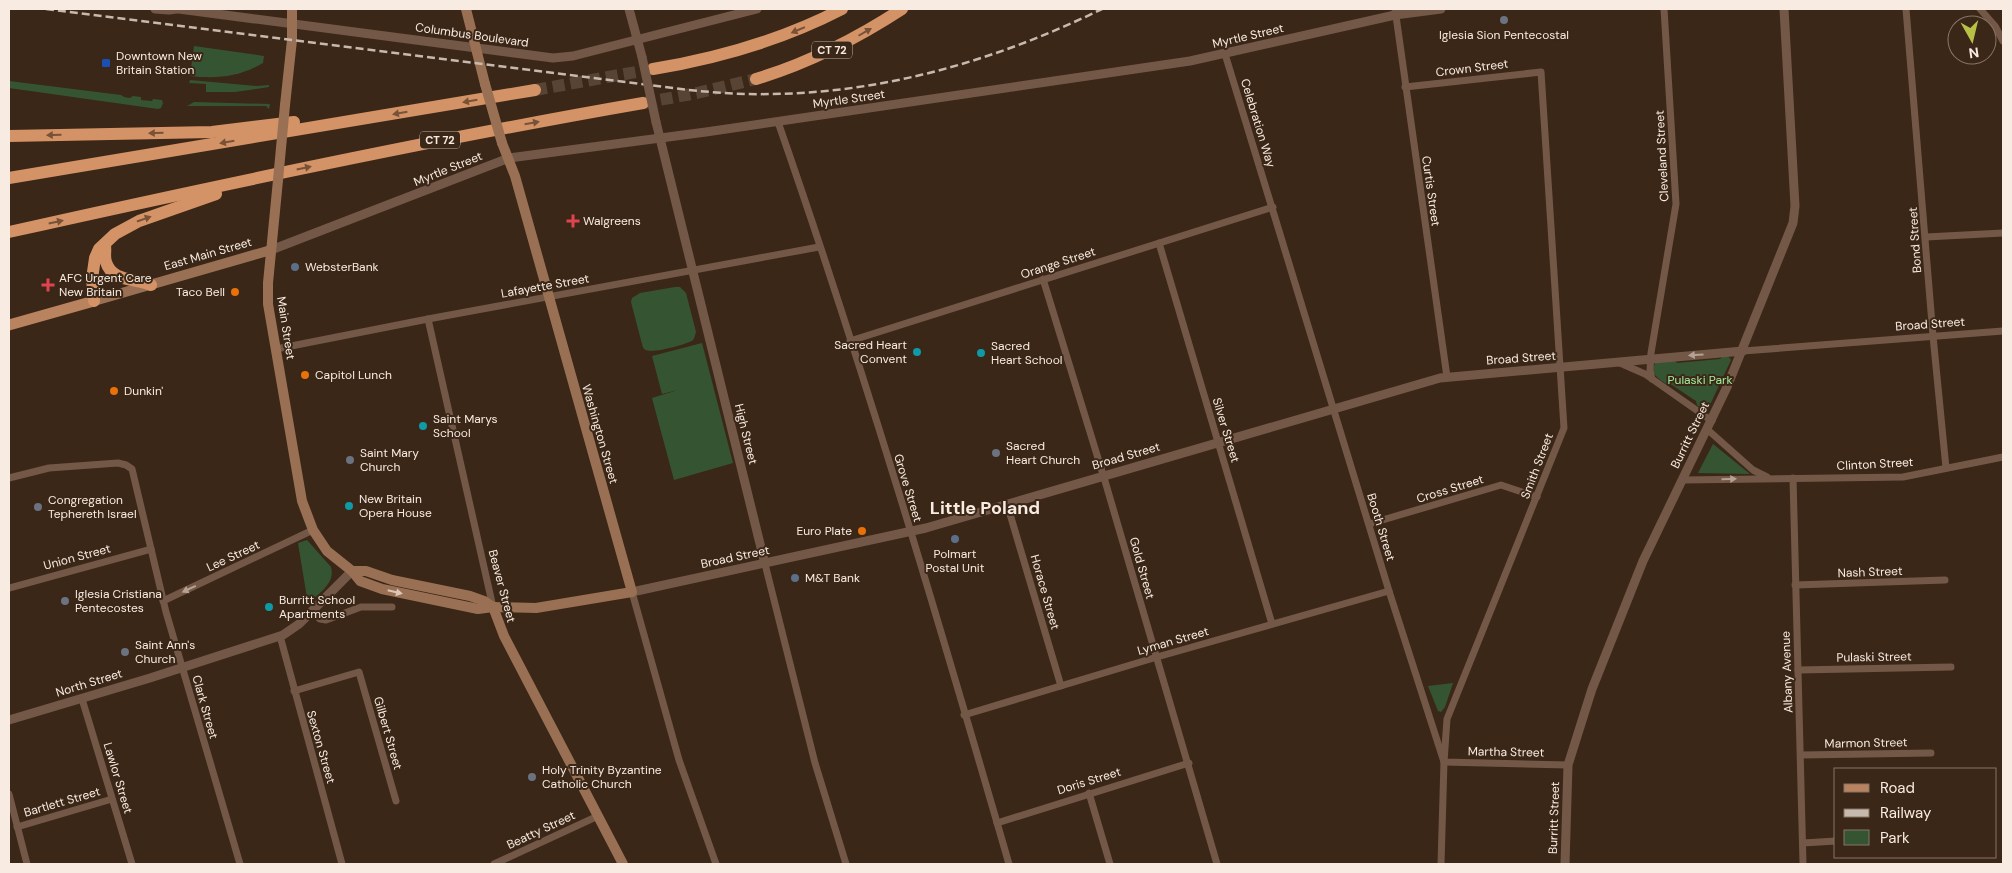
<svg xmlns="http://www.w3.org/2000/svg" width="2012" height="873" viewBox="0 0 2012 873" font-family="'DM Sans',sans-serif">
<rect width="100%" height="100%" fill="#3b2717"/>
<g fill="#355532">
<path d="M194 46 264 56 263 63C239 77 217 79 190 76Z"/>
<path d="M190 80 257 86 269 85V87L235 92H206V84L189 83Z"/>
<path d="M9 81 121 95 124 97 130 98 133 96 141 97V100L152 101 153 99 162 100 163 103 161 108 158 109 9 88Z"/>
<path d="M194 102 270 104 269 109 266 106H187Z"/>
<path d="M675 287H680L686 293 696 332C695 335 695 337 693 340 689 344 651 354 646 350 643 349 643 347 642 344L631 302 632 298 640 293Z"/>
<path d="M702 343 733 463 674 480 652 398 678 390 662 394 652 356Z"/>
<path d="M1723 356H1728L1731 360 1708 409 1706 411 1697 405 1696 401 1672 385H1668C1659 379 1648 373 1656 362L1674 359 1677 363 1720 359Z"/>
<path d="M1713 444 1750 474 1698 473Z"/>
<path d="M307 540 331 567C336 583 318 594 308 604L298 543Z"/>
<path d="M1453 683 1445 707 1441 712 1438 711 1428 686Z"/>
</g>
<g fill="none" stroke-linecap="round" stroke-linejoin="round">
<g stroke="#574435" stroke-width="12" stroke-dasharray="12 6" stroke-linecap="butt">
<path d="M535 90 653 69"/>
<path d="M643 103 697 93 756 79"/>
</g>
<g stroke="#735847" stroke-width="7">
<path d="M1395 9 1447 377"/>
<path d="M1906 9 1933 336 1946 468"/>
<path d="M1980 9 1995 26 2003 41"/>
<path d="M1225 54 1389 591 1444 762 1441 864"/>
<path d="M1405 87 1541 72 1564 428 1447 719 1444 762 1568 765"/>
<path d="M778 122C863 366 937 615 1009 864"/>
<path d="M1926 237 2003 233"/>
<path d="M1159 243 1272 624"/>
<path d="M1043 279 1105 481 1217 864"/>
<path d="M428 319 493 607"/>
<path d="M850 341 1273 207"/>
<path d="M276 349 428 319 819 247"/>
<path d="M1743 351 2003 331"/>
<path d="M1620 363 1645 374 1712 421"/>
<path d="M1652 379 1650 370 1651 353 1676 204 1664 9"/>
<path d="M1708 430 1753 470 1767 477"/>
<path d="M9 478 49 468 118 463 126 465 132 469 166 612 240 864"/>
<path d="M1793 478 1803 864"/>
<path d="M1682 480 1903 477 2003 457"/>
<path d="M1007 504 1061 686"/>
<path d="M1369 524 1501 485 1537 497"/>
<path d="M765 564 815 763 846 864"/>
<path d="M1795 585 1945 580"/>
<path d="M9 588 151 549"/>
<path d="M632 592 679 760 716 864"/>
<path d="M163 601 313 530"/>
<path d="M312 612 320 619 326 620 361 607H392"/>
<path d="M280 636 342 864"/>
<path d="M1798 670 1951 667"/>
<path d="M294 691 359 672 396 801"/>
<path d="M82 699 132 864"/>
<path d="M964 715 1157 657 1389 591"/>
<path d="M1801 755 1931 753"/>
<path d="M1089 793 1110 864"/>
<path d="M9 794 27 864"/>
<path d="M997 823 1189 763"/>
<path d="M17 827 112 799"/>
<path d="M1803 843 1836 841"/>
<path d="M494 864 598 816"/>
</g>
<g stroke="#735847" stroke-width="9">
<path d="M155 9 169 10 177 9"/>
<path d="M179 9 553 58 573 56 757 9"/>
<path d="M629 9 642 57"/>
<path d="M656 122 765 564"/>
<path d="M271 250 509 158 706 132 1190 61 1395 15 1441 9"/>
<path d="M632 592 926 528 1440 378 1743 351"/>
<path d="M9 720 150 678 283 635 299 624 352 571"/>
<path d="M1565 864 1568 765 1592 689 1643 561 1727 387 1793 223 1795 206 1784 9"/>
</g>
<g stroke="#9a7054" stroke-width="10">
<path d="M466 9 485 84"/>
<path d="M285 105 292 40V9"/>
<path d="M278 180 268 283V304L302 501 313 530 327 551 352 571 360 581 382 589 478 609 493 607 536 608 632 592 515 176 502 143"/>
<path d="M94 301 271 250"/>
<path d="M352 571H366L392 580 470 596 484 601 493 607"/>
<path d="M493 607 504 636 623 864"/>
</g>
<path stroke="#b8835e" stroke-width="11" d="M9 325 94 301"/>
<g stroke="#d49366" stroke-width="12">
<path d="M653 69C720 58 782 40 842 9"/>
<path d="M756 79C809 63 856 39 902 9"/>
<path d="M9 136 212 132 294 122"/>
<path d="M9 178 535 90"/>
<path d="M9 232C219 185 430 140 643 103"/>
<path d="M105 246C106 251 104 256 106 262 112 282 135 278 151 285"/>
<path d="M94 301 92 279 95 258 99 249 115 234 139 221 216 194"/>
</g>
<path stroke="#c8b9ae" stroke-width="2.5" stroke-dasharray="8 4" stroke-linecap="butt" d="M46 9 657 86C695 91 732 95 770 94 886 93 999 59 1102 9"/>
<path stroke="#735847" stroke-width="9" d="M642 57 656 122"/>
<g stroke="#9a7054" stroke-width="10">
<path d="M485 84 502 143"/>
<path d="M278 180 285 105"/>
</g>
</g>
<defs><path id="oneway-solid" d="M-6-.8H1V-3.2L6.5 0L1 3.2V.8H-6Z" transform="scale(1.25)"/></defs>
<g fill="#785237">
<use href="#oneway-solid" transform="translate(798 30) rotate(157)"/>
<use href="#oneway-solid" transform="translate(865 32) rotate(-30)"/>
<use href="#oneway-solid" transform="translate(470 101) rotate(170)"/>
<use href="#oneway-solid" transform="translate(400 113) rotate(170)"/>
<use href="#oneway-solid" transform="translate(532 123) rotate(-10)"/>
<use href="#oneway-solid" transform="translate(156 133) rotate(179)"/>
<use href="#oneway-solid" transform="translate(54 135) rotate(179)"/>
<use href="#oneway-solid" transform="translate(227 142) rotate(170)"/>
<use href="#oneway-solid" transform="translate(304 168) rotate(-12)"/>
<use href="#oneway-solid" transform="translate(144 219) rotate(-19)"/>
<use href="#oneway-solid" transform="translate(56 222) rotate(-12)"/>
</g>
<g fill="#b6a294">
<use href="#oneway-solid" transform="translate(1696 355) rotate(176)"/>
<use href="#oneway-solid" transform="translate(1729 479) rotate(-1)"/>
<use href="#oneway-solid" transform="translate(189 589) rotate(155)"/>
</g>
<use fill="#dcc6b7" href="#oneway-solid" transform="translate(395 592) rotate(13)"/>
<g fill="#6b7280" stroke="#3b2717" stroke-width="2">
<circle cx="1504" cy="20" r="5"/>
<circle cx="996" cy="453" r="5"/>
<circle cx="350" cy="460" r="5"/>
<circle cx="38" cy="507" r="5"/>
<circle cx="65" cy="601" r="5"/>
<circle cx="125" cy="652" r="5"/>
<circle cx="532" cy="777" r="5"/>
</g>
<rect fill="#1a4fb4" stroke="#3b2717" stroke-width="2" x="101" y="58" width="10" height="10" rx="2.5"/>
<g fill="#e0444e" stroke="#3b2717" stroke-width="2">
<path d="M570.5 213.5h5v5h5v5h-5v5h-5v-5h-5v-5h5z"/>
<path d="M45.5 277.5h5v5h5v5h-5v5h-5v-5h-5v-5h5z"/>
</g>
<g fill="#5c6f8a" stroke="#3b2717" stroke-width="2">
<circle cx="295" cy="267" r="5"/>
<circle cx="955" cy="539" r="5"/>
<circle cx="795" cy="578" r="5"/>
</g>
<g fill="#e8710a" stroke="#3b2717" stroke-width="2">
<circle cx="235" cy="292" r="5"/>
<circle cx="305" cy="375" r="5"/>
<circle cx="114" cy="391" r="5"/>
<circle cx="862" cy="531" r="5"/>
</g>
<g fill="#0f9aa8" stroke="#3b2717" stroke-width="2">
<circle cx="917" cy="352" r="5"/>
<circle cx="981" cy="353" r="5"/>
<circle cx="423" cy="426" r="5"/>
<circle cx="349" cy="506" r="5"/>
<circle cx="269" cy="607" r="5"/>
</g>
<g text-anchor="middle" dominant-baseline="central" stroke-width="4" stroke-linejoin="round" paint-order="stroke">
<g fill="#3b2717" stroke="#bfb0a4" stroke-width="1">
<rect x="812" y="41.5" width="40" height="17" rx="4"/>
<rect x="420" y="131.5" width="40" height="17" rx="4"/>
</g>
<g font-size="11" font-weight="bold" fill="#f8ebe1">
<text x="832" y="50">CT 72</text>
<text x="440" y="140">CT 72</text>
</g>
<g font-size="12" fill="#f8ebe1" stroke="#3b2717">
<text transform="translate(472 35) rotate(8)">Columbus Boulevard</text>
<text transform="translate(1248 36) rotate(-13)">Myrtle Street</text>
<text transform="translate(1472 68) rotate(-7)">Crown Street</text>
<text transform="translate(849 99) rotate(-8)">Myrtle Street</text>
<text transform="translate(1258 123) rotate(73)">Celebration Way</text>
<text transform="translate(1662 156) rotate(-93)">Cleveland Street</text>
<text transform="translate(448 169) rotate(-22)">Myrtle Street</text>
<text transform="translate(1431 191) rotate(82)">Curtis Street</text>
<text transform="translate(1915 240) rotate(-94)">Bond Street</text>
<text transform="translate(208 254) rotate(-16)">East Main Street</text>
<text transform="translate(1058 263) rotate(-18)">Orange Street</text>
<text transform="translate(545 286) rotate(-10)">Lafayette Street</text>
<text transform="translate(1930 324) rotate(-4)">Broad Street</text>
<text transform="translate(286 328) rotate(81)">Main Street</text>
<text transform="translate(1521 358) rotate(-4)">Broad Street</text>
<text transform="translate(1226 430) rotate(73)">Silver Street</text>
<text transform="translate(600 434) rotate(74)">Washington Street</text>
<text transform="translate(746 434) rotate(76)">High Street</text>
<text transform="translate(1690 435) rotate(-64)">Burritt Street</text>
<text transform="translate(1126 456) rotate(-16)">Broad Street</text>
<text transform="translate(1875 464) rotate(-3)">Clinton Street</text>
<text transform="translate(1537 466) rotate(-69)">Smith Street</text>
<text transform="translate(908 488) rotate(73)">Grove Street</text>
<text transform="translate(1450 489) rotate(-17)">Cross Street</text>
<text transform="translate(1381 527) rotate(73)">Booth Street</text>
<text transform="translate(233 556) rotate(-25)">Lee Street</text>
<text transform="translate(77 557) rotate(-15)">Union Street</text>
<text transform="translate(735 557) rotate(-12)">Broad Street</text>
<text transform="translate(1142 568) rotate(74)">Gold Street</text>
<text transform="translate(1870 572) rotate(-2)">Nash Street</text>
<text transform="translate(502 586) rotate(75)">Beaver Street</text>
<text transform="translate(1045 592) rotate(74)">Horace Street</text>
<text transform="translate(1173 641) rotate(-16)">Lyman Street</text>
<text transform="translate(1874 657) rotate(-1)">Pulaski Street</text>
<text transform="translate(1787 672) rotate(-92)">Albany Avenue</text>
<text transform="translate(89 683) rotate(-17)">North Street</text>
<text transform="translate(205 707) rotate(74)">Clark Street</text>
<text transform="translate(388 733) rotate(74)">Gilbert Street</text>
<text transform="translate(1866 743) rotate(-1)">Marmon Street</text>
<text transform="translate(321 747) rotate(74)">Sexton Street</text>
<text transform="translate(1506 752) rotate(1)">Martha Street</text>
<text transform="translate(118 778) rotate(73)">Lawlor Street</text>
<text transform="translate(1089 781) rotate(-17)">Doris Street</text>
<text transform="translate(62 802) rotate(-16)">Bartlett Street</text>
<text transform="translate(1554 818) rotate(-88)">Burritt Street</text>
<text transform="translate(541 830) rotate(-25)">Beatty Street</text>
</g>
<g font-size="12" fill="#f8ebe1" stroke="#3b2717" text-anchor="start">
<text x="1504" y="35" text-anchor="middle">Iglesia Sion Pentecostal</text>
<text x="116" y="56">Downtown New<tspan x="116" dy="14">Britain Station</tspan></text>
<text x="583" y="221">Walgreens</text>
<text x="305" y="267">WebsterBank</text>
<text x="59" y="278">AFC Urgent Care<tspan x="59" dy="14">New Britain</tspan></text>
<text x="225" y="292" text-anchor="end">Taco Bell</text>
<text x="907" y="345" text-anchor="end">Sacred Heart<tspan x="907" dy="14">Convent</tspan></text>
<text x="991" y="346">Sacred<tspan x="991" dy="14">Heart School</tspan></text>
<text x="315" y="375">Capitol Lunch</text>
<text x="124" y="391">Dunkin'</text>
<text x="433" y="419">Saint Marys<tspan x="433" dy="14">School</tspan></text>
<text x="1006" y="446">Sacred<tspan x="1006" dy="14">Heart Church</tspan></text>
<text x="360" y="453">Saint Mary<tspan x="360" dy="14">Church</tspan></text>
<text x="359" y="499">New Britain<tspan x="359" dy="14">Opera House</tspan></text>
<text x="48" y="500">Congregation<tspan x="48" dy="14">Tephereth Israel</tspan></text>
<text x="852" y="531" text-anchor="end">Euro Plate</text>
<text x="955" y="554" text-anchor="middle">Polmart<tspan x="955" dy="14">Postal Unit</tspan></text>
<text x="805" y="578">M&amp;T Bank</text>
<text x="75" y="594">Iglesia Cristiana<tspan x="75" dy="14">Pentecostes</tspan></text>
<text x="279" y="600">Burritt School<tspan x="279" dy="14">Apartments</tspan></text>
<text x="135" y="645">Saint Ann's<tspan x="135" dy="14">Church</tspan></text>
<text x="542" y="770">Holy Trinity Byzantine<tspan x="542" dy="14">Catholic Church</tspan></text>
</g>
<g font-size="12" fill="#a2eb9c" stroke="#3b2717">
<text x="1700" y="380">Pulaski Park</text>
</g>
<g font-size="18" font-weight="bold" fill="#f8ebe1" stroke="#3b2717">
<text x="985" y="508">Little Poland</text>
</g>
</g>
<rect width="2012" height="873" fill="none" stroke="#f8ebe1" stroke-width="20"/>
<rect x="1834" y="768" width="162" height="90" fill="#3b2717" stroke="#877568"/>
<rect x="1844" y="784" width="25" height="8" fill="#b8835e" stroke="#877568"/>
<text x="1880" y="793" font-size="15" fill="#f8ebe1">Road</text>
<rect x="1844" y="809" width="25" height="8" fill="#c8b9ae" stroke="#877568"/>
<text x="1880" y="818" font-size="15" fill="#f8ebe1">Railway</text>
<rect x="1844" y="830" width="25" height="15" fill="#355532" stroke="#877568"/>
<text x="1880" y="843" font-size="15" fill="#f8ebe1">Park</text>
<g transform="translate(1972 40) rotate(172)"><circle r="24" fill="#3b2717" stroke="#877568"/>
<path d="M0-4L9 19L0 12L-9 19Z" fill="#b8c147"/>
<text y="-8" font-size="14" font-weight="bold" text-anchor="middle" fill="#f8ebe1">N</text>
</g>
</svg>
